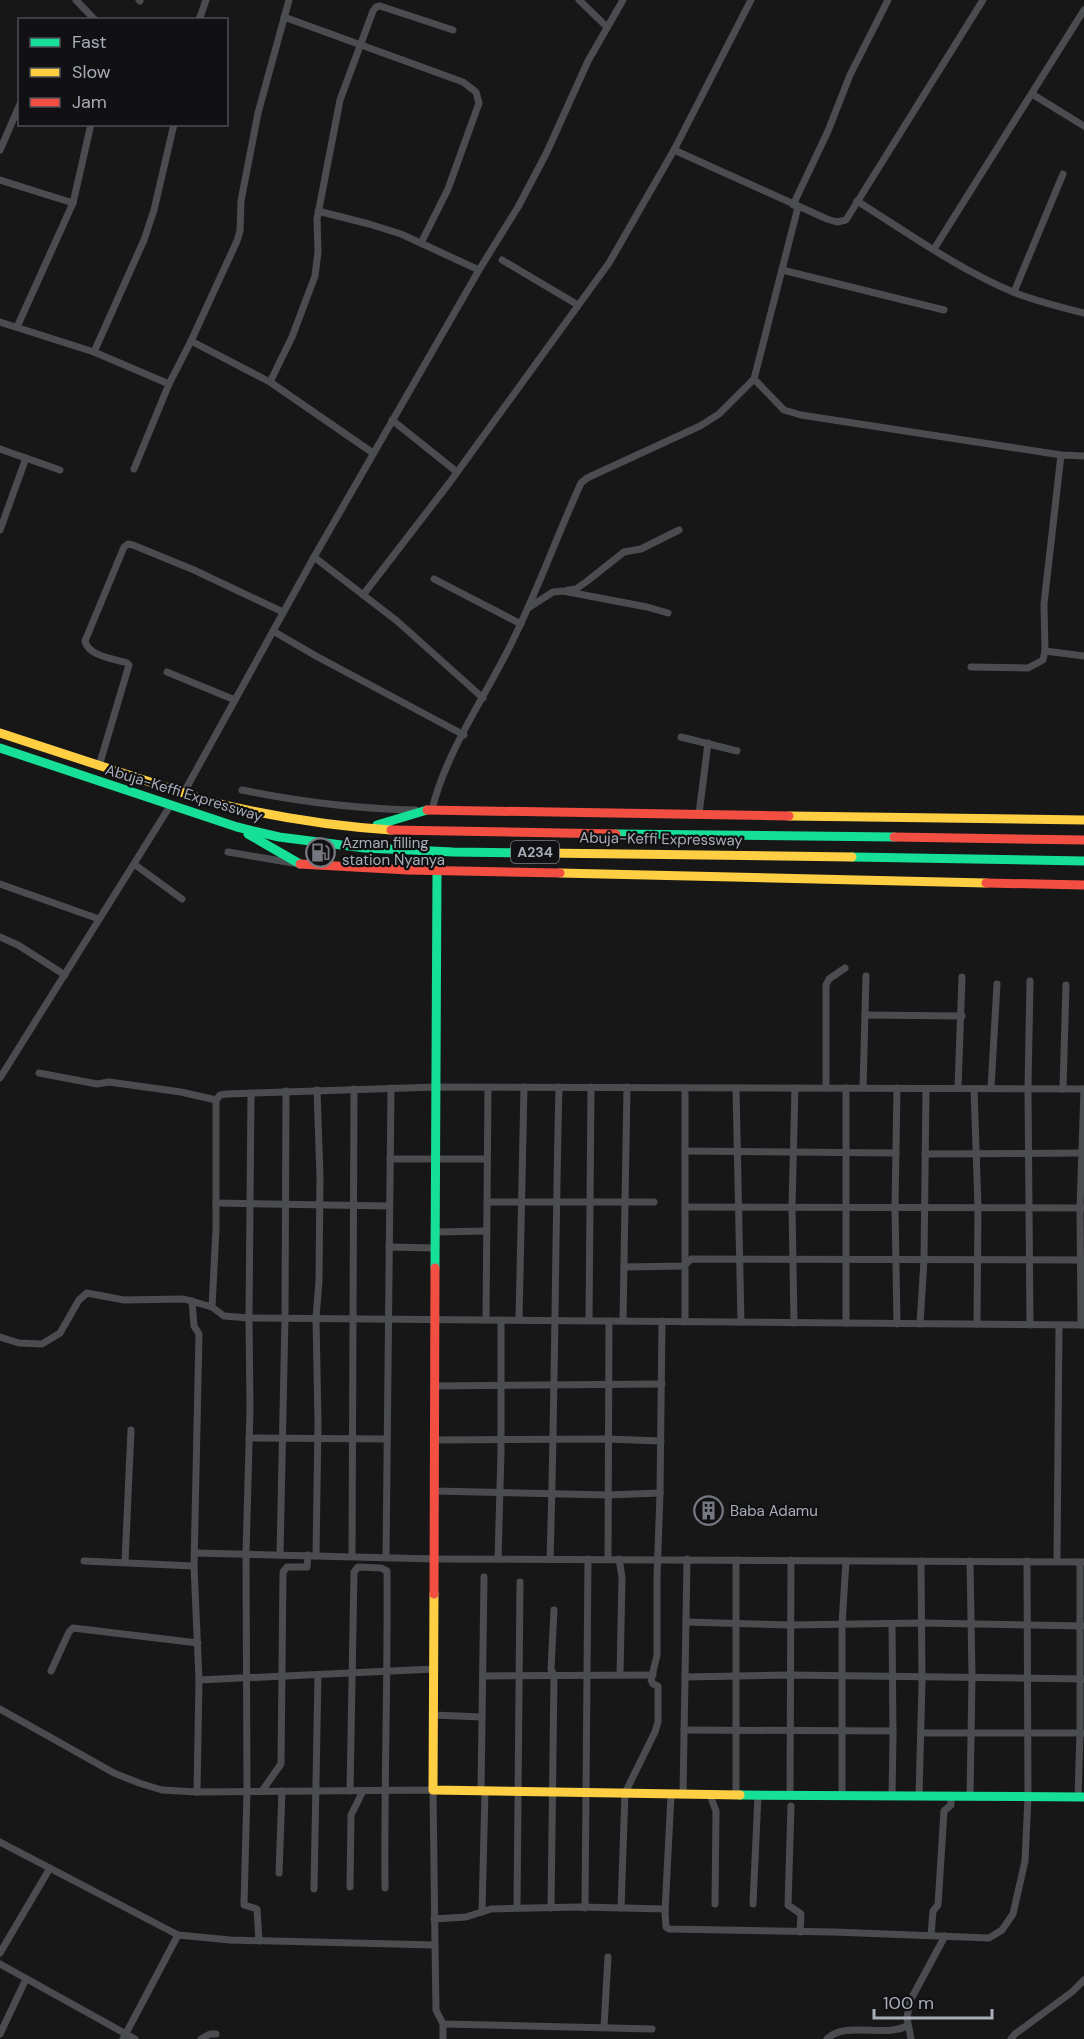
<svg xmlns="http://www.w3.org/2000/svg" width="1084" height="2039" viewBox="0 0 1084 2039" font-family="'DM Sans',sans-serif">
<rect width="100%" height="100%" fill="#171717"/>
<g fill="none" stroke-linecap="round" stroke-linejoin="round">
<g stroke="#4b4c50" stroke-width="7">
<path d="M76 0 95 20"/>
<path d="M139 0 140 1"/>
<path d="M579 0 607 27"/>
<path d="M284 17 463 82 476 92 479 103 448 189 421 243"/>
<path d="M199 20 206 0"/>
<path d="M1032 94 1084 126"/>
<path d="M0 150 20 104"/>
<path d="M674 150 827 219 837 222 846 220 983 0"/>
<path d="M0 180 73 203"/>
<path d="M857 201C908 233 958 269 1013 292 1036 301 1060 307 1084 313"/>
<path d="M793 205 828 131 850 75 888 0"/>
<path d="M318 211 369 224 401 234 479 270"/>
<path d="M934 249 1084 10"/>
<path d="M502 260 578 305"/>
<path d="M782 270 944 310"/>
<path d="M1014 292 1063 174"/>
<path d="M0 322 94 352 169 384"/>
<path d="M17 327 73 203 91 124"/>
<path d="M191 341 270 382 373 453"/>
<path d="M94 352 144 240 154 210 174 124"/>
<path d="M754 379 784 410 801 415 1061 455 1084 456"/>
<path d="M270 382 292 337 315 276 318 252 317 219 340 100 373 11 376 7 380 6 453 30"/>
<path d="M392 420 457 472"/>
<path d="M0 449 60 470"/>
<path d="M134 469 169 384 191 341 237 241 240 231 241 201 258 113 289 0"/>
<path d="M0 530 26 458"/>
<path d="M314 557 397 621 483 698"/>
<path d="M434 579 521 624"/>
<path d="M568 590 576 589 586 582 624 552 641 549 679 530"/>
<path d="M363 595 450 482 609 263 674 150 751 0"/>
<path d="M528 608 553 592 563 591 647 607 668 613"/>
<path d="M273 631 316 656 464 735"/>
<path d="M1045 651 1084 656"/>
<path d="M971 667 1028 668 1043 660 1045 651 1044 604 1061 455"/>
<path d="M167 672 235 700"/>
<path d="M681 737 737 751"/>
<path d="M99 766 129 665 127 663C114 659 88 656 85 641L124 547 128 544 133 545 194 570 283 612"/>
<path d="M242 790C301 802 356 809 416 810"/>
<path d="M183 794 314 557 479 270 518 207 546 154 588 61 623 0"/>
<path d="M432 810C445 754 483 700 509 648 536 595 556 538 581 483L587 478 700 426 719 414 754 379 798 207"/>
<path d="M699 814 708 743"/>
<path d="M228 852 293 863"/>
<path d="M134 864 182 899"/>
<path d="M0 884 99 919"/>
<path d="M0 937 18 945 65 975"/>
<path d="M1030 981 1028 1088 1030 1325"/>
<path d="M865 1015 962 1016"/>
<path d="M39 1073 97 1084 109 1082 181 1092 216 1100 220 1095 227 1094 437 1087 1084 1089"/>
<path d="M0 1078 170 806"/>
<path d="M685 1088V1322"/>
<path d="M736 1088 741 1322"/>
<path d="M826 1088V985L829 979 845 968"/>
<path d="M863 1088 866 976"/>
<path d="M958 1088 962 977"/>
<path d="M991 1088 997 984"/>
<path d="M974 1089 978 1207 977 1324"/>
<path d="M1063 1089 1066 985"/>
<path d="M251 1093 249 1318 250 1409 246 1554 247 1791 244 1905 257 1909 259 1941"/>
<path d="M685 1151 896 1153"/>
<path d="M925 1154 1084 1153"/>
<path d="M390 1159H487"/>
<path d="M487 1202H654"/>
<path d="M216 1203 389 1206"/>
<path d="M685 1207 1084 1208"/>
<path d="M436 1232 487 1231"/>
<path d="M389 1247 435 1248"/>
<path d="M624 1267 684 1266 691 1259 1084 1260"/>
<path d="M192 1301 194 1326 199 1334 194 1566 199 1680 197 1792"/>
<path d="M212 1307 216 1229V1100"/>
<path d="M486 1320 488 1087"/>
<path d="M519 1320 524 1087"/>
<path d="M589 1321 591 1087"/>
<path d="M623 1321 627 1087"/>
<path d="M794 1323 792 1206 795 1088"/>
<path d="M846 1323V1088"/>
<path d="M897 1324 895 1206 897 1088"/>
<path d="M920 1324 924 1260 926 1089"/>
<path d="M1081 1325 1080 1208 1084 1089"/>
<path d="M0 1337 19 1343 42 1344 60 1333 79 1300 87 1293 124 1300 184 1299 212 1307 224 1316 249 1318 1084 1325"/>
<path d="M435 1386 662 1384"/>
<path d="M249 1438 386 1439"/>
<path d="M435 1440 608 1439 661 1441"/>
<path d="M435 1491 608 1495 660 1493"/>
<path d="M195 1553 435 1559 1084 1562"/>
<path d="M280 1555 285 1317 286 1091"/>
<path d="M316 1556 318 1423 316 1318 319 1281 320 1177 317 1090"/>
<path d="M352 1556 354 1089"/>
<path d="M386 1558 391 1088"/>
<path d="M498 1559 501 1452V1320"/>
<path d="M550 1559C555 1402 555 1245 559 1087"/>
<path d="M608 1559 609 1321"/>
<path d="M619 1559 622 1577 620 1675"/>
<path d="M736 1560V1795"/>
<path d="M84 1561 194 1566"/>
<path d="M1057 1561 1059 1325"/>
<path d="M125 1562 131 1430"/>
<path d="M686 1622 790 1625 922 1623 1084 1626"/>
<path d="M51 1671 69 1632 73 1628 198 1643"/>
<path d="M483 1676 653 1675"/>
<path d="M685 1677 789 1675 1084 1679"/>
<path d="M199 1680 434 1669"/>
<path d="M0 1709 114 1773 139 1783 162 1790 197 1792 433 1790 435 1945 230 1940 178 1935 123 2039"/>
<path d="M434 1715 482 1717"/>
<path d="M684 1730 893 1731"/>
<path d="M921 1733H1083"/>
<path d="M262 1791 281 1764 283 1572 287 1567H307L308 1555"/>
<path d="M350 1791 354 1572 358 1567 381 1568 387 1571C388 1677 384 1782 385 1888"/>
<path d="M481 1791 484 1577"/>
<path d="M671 1795 665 1912 666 1927 669 1929 834 1932 989 1938 1002 1930 1013 1914 1025 1861 1028 1797 1027 1561"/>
<path d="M683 1795 687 1559"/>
<path d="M710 1795 716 1811 715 1904"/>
<path d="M790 1795 791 1560"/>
<path d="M842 1796V1624L846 1561"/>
<path d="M892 1796 893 1738 892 1624"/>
<path d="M919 1796 922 1683 921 1561"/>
<path d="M970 1797 972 1677 970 1561"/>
<path d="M1078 1797 1080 1733V1562"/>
<path d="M791 1806 788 1905 801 1914 800 1932"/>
<path d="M0 1842 178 1935"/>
<path d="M279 1873 282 1791"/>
<path d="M350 1887 351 1815 363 1791"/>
<path d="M314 1889 318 1675"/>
<path d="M753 1904 758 1795"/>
<path d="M517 1908 520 1582"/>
<path d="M551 1908 554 1676 551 1669 554 1610"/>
<path d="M585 1908 588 1559"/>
<path d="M621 1908 625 1793 655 1732 658 1722V1686L653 1684 651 1680 657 1655V1578L660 1493 662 1321"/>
<path d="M482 1912 485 1791"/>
<path d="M434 1919 466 1917 491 1909 580 1907 665 1909"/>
<path d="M931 1935 933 1911 938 1905 944 1811 951 1805V1797"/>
<path d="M435 1945 436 2010 443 2024V2039"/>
<path d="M0 1953 50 1868"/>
<path d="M0 1964 135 2039"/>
<path d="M443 2024 652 2029"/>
<path d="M604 2027 608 1957"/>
<path d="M0 2034 26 1979"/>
<path d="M201 2039 210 2034H216"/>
<path d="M827 2039C846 2020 887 2039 908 2025"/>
<path d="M911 2039 907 2018 910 2001 945 1936"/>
<path d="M1011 2039 1015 2034 1072 1992 1084 1980"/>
</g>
<g stroke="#16e098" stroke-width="9">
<path d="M0 748 237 827 279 837 365 848 453 852 544 853"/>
<path d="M377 825 427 810"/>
<path d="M248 834 300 864"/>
<path d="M616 834 894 837"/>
<path d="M852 857 1084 861"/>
<path d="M435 1268 437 871"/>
<path d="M740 1795 1084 1797"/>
</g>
<g stroke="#ffcf43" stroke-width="9">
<path d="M0 733 208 801C268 816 329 826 391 830"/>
<path d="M789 816 1084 820"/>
<path d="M544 853 852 857"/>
<path d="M560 873 986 883"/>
<path d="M434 1594 433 1790 740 1795"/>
</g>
<g stroke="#f24e42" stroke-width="9">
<path d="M427 810 789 816"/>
<path d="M391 830 616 834"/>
<path d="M894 837 1084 840"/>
<path d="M300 864 408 870 560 873"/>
<path d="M986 883 1084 885"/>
<path d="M434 1594 435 1268"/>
</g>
</g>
<defs>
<symbol id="fuel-ring" viewBox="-11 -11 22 22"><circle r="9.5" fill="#111113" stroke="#757880" stroke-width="1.5"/><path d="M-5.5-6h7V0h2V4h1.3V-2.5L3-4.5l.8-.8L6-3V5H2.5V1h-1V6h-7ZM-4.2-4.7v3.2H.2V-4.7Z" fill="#757880"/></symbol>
<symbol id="building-ring" viewBox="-11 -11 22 22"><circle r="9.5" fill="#111113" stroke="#757880" stroke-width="1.5"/><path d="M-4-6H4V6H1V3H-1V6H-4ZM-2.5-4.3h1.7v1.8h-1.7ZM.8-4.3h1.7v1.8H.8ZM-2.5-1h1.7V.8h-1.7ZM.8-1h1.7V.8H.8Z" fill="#757880"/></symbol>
</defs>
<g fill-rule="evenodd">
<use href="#fuel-ring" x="304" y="836" width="33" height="33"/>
<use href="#building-ring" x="692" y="1494" width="33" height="33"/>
</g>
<g text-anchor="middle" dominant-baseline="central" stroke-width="4.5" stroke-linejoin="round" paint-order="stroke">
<rect fill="#111113" stroke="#7b7e86" stroke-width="1.5" x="511" y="841" width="48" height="22" rx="4.5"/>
<g font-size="14" font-weight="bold" fill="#a8adb8">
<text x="535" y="852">A234</text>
</g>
<g font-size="15" fill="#a8adb8" stroke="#111113">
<text transform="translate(184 793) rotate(17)">Abuja-Keffi Expressway</text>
<text transform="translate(661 839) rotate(1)">Abuja-Keffi Expressway</text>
</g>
<g font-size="15" fill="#a8adb8" stroke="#111113" text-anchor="start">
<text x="342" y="843">Azman filling<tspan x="342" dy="17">station Nyanya</tspan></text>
<text x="730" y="1511">Baba Adamu</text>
</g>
</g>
<rect x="18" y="18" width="210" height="108" fill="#111113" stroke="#4d4f55" stroke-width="1.5"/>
<rect x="30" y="38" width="30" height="9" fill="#16e098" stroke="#4d4f55" stroke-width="1.5"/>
<text x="72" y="48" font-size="18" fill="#a8adb8">Fast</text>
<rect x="30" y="68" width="30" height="9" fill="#ffcf43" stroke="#4d4f55" stroke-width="1.5"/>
<text x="72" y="78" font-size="18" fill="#a8adb8">Slow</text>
<rect x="30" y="98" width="30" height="9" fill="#f24e42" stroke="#4d4f55" stroke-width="1.5"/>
<text x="72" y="108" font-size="18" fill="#a8adb8">Jam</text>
<path d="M874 2009v9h118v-9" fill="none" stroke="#a8adb8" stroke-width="3"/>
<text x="883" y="2009" font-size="18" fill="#a8adb8" stroke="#111113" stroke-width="4.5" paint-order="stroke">100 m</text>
</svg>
